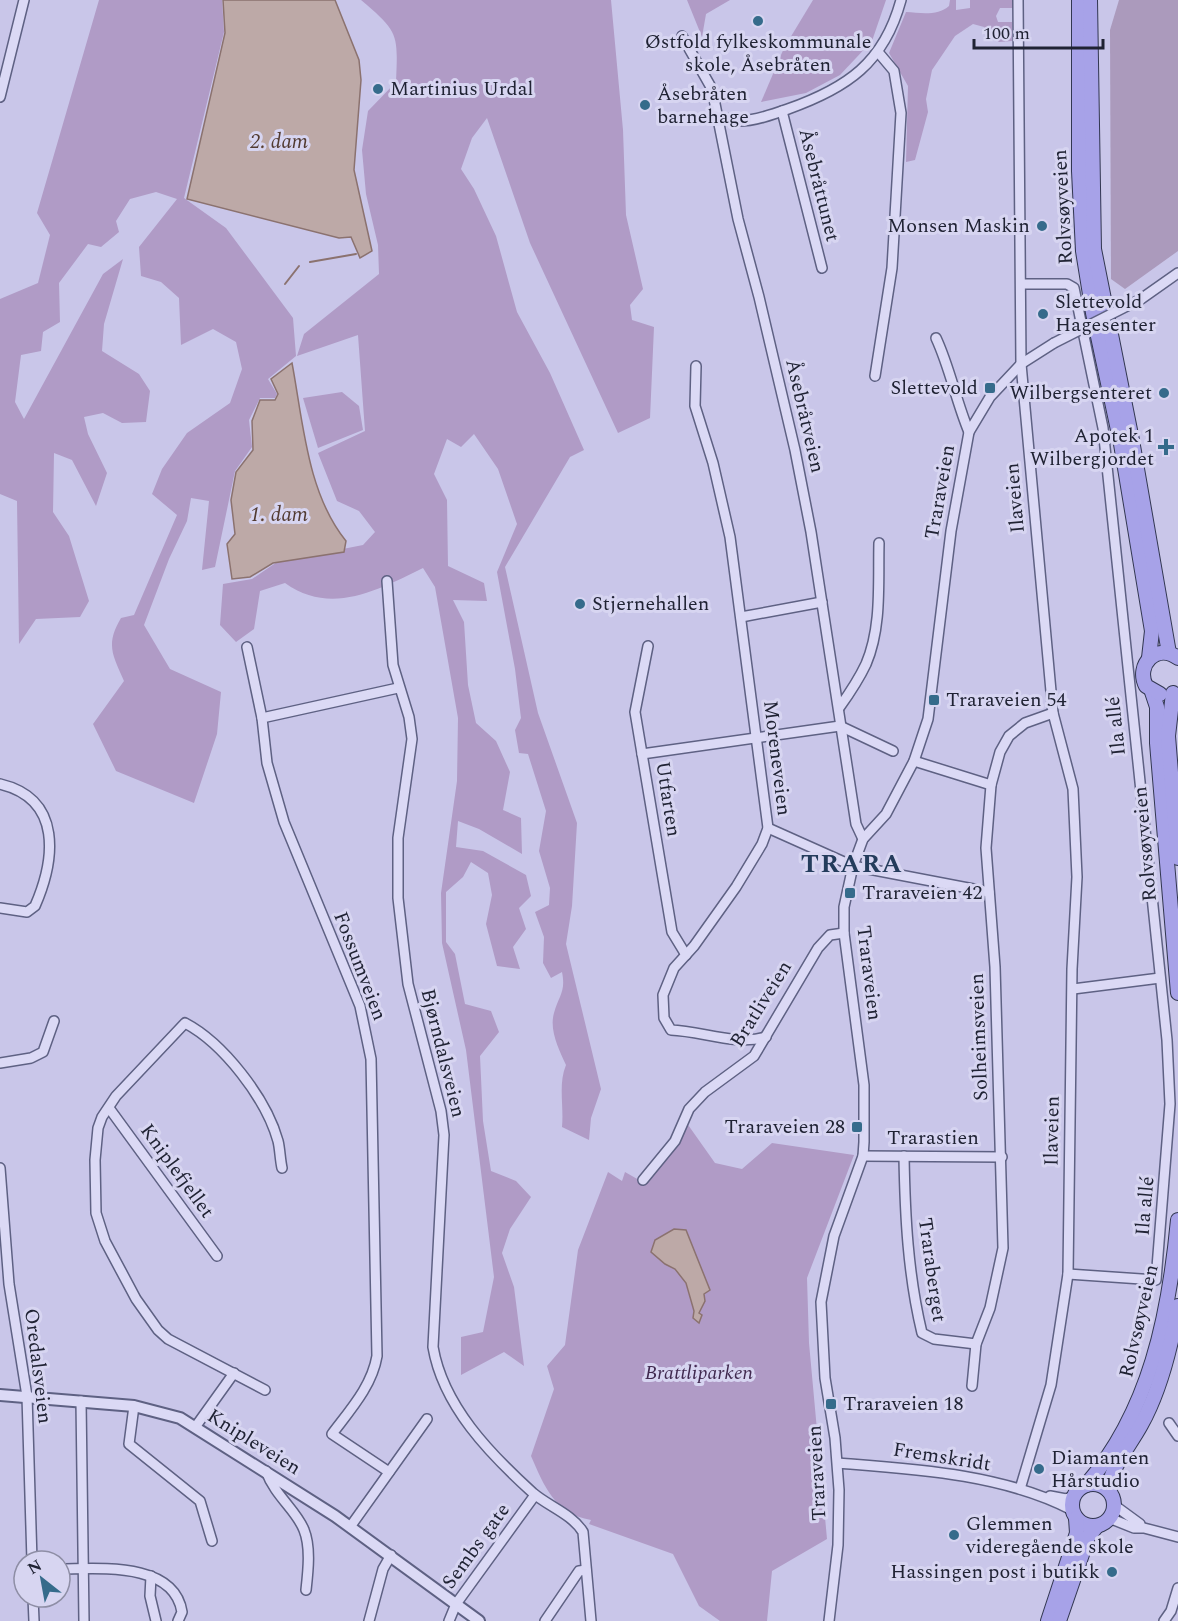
<svg xmlns="http://www.w3.org/2000/svg" width="1178" height="1621" viewBox="0 0 1178 1621" font-family="Spectral,serif">
<rect width="100%" height="100%" fill="#c9c6e9"/>
<g fill="#b09bc6">
<path d="M99 0H222L224 32 184 198 226 228 293 318 296 356 268 379 277 394 275 398H260L249 420 252 447 235 471 215 567 202 570 209 501 191 498 187 521 169 559 144 625 170 669 221 692 217 734 194 803 116 771 93 724 124 681C113 655 105 645 121 618L134 615 177 515 152 494 162 469 187 433 230 403 242 369 236 342 213 329 181 345 179 298 161 282 141 276 139 247 177 199 156 192 130 199 116 221 119 232 101 247 88 244 59 283 60 322 43 332 41 351 21 355 15 402 24 419 103 274 123 259 104 324 102 351 139 374 150 391 146 422 122 423 103 413 84 417 88 434 107 473 96 506 72 460 54 453 53 512 69 536 89 601 80 617 36 619 19 644 17 501 0 494V299L38 283 50 235 37 213Z"/>
<path d="M361 0H611L623 130 626 215 643 289 630 305 632 320 654 327 650 418 618 433 530 243 487 118 472 138 461 169 474 189 496 236 517 312 550 373 584 450 570 457 505 567 538 713 577 823 572 906 566 944 601 1089 591 1118 589 1140 562 1127C564 1106 558 1084 566 1065 559 1050 549 1030 554 1013 559 995 566 992 562 972L551 978 543 963 544 937 535 912 549 905 550 888 539 851 546 811 528 754 519 753 515 730 521 718 515 669 497 572 517 524 498 469 474 434 461 447 447 439 434 474 447 500 448 566 484 583 487 601 453 600 464 622 468 685 476 723 496 741 510 772 503 810 521 818 522 854 479 829 458 821 456 847 483 851 526 875 531 896 519 908 526 929 513 947 520 969 497 966 486 924 492 895 488 873 471 862 463 877 446 892V942L455 954 465 1004 491 1011 499 1032 480 1056 483 1121 491 1171 516 1181 531 1197 510 1229 502 1253 514 1287 524 1366 504 1352 461 1375V1337L483 1332 494 1277 466 1050 442 943 441 893 457 781 458 718 435 587 423 568C378 590 331 616 285 583L260 591 254 629 236 642 220 625 223 584 252 579 277 562 363 545 375 532 359 511 337 501 318 453 365 431 358 335 297 356 304 334 379 274 378 245 366 194 362 150 368 111 396 82C398 34 399 32 361 0Z"/>
<path d="M687 0H730L706 14 702 37Z"/>
<path d="M813 0H886L872 41 840 75 806 93 761 102 784 48Z"/>
<path d="M950 0H956V10L970 8V0H1013V8H1000L996 16 998 22H1012V41L999 42 984 27 973 24 955 36 932 70 926 99 928 112 915 160 906 162 908 86 889 53 906 12C921 13 938 16 949 6Z"/>
<path d="M342 392 359 406 363 430 318 448 303 398Z"/>
<path d="M686 1122 715 1163 742 1169 772 1143 854 1155 807 1278 809 1343 827 1539 772 1571 767 1621H720L699 1606 673 1554 589 1524 591 1520C555 1514 544 1486 531 1456L554 1389 547 1366 565 1345 578 1250 608 1172 622 1181 625 1172 639 1180Z"/>
</g>
<path fill="#ab9abc" d="M1119 0H1178V251L1125 289 1111 279 1110 30Z"/>
<g fill="#bda9a7" stroke="#8b726f" stroke-width="1.5">
<path d="M223 0H335L359 60 361 80 354 170 372 251 360 258 351 237 339 238 187 199 225 33Z"/>
<path d="M292 363C303 421 307 493 346 541L344 552 273 563 250 577 232 579 227 544 235 534 231 500 236 472 253 450 252 421 260 400H275L278 394 271 379Z"/>
<path d="M674 1229 686 1230 710 1290 704 1294 705 1301 699 1313 702 1315 699 1323 693 1318 694 1311 686 1283 675 1269 665 1264 651 1252 655 1240Z"/>
</g>
<g fill="none" stroke-linecap="round" stroke-linejoin="round">
<g stroke="#8b726f" stroke-width="2">
<path d="M310 262 356 254"/>
<path d="M285 284 299 266"/>
</g>
<defs>
<g id="minor">
<path d="M1018 0 1021 364 1053 713 1073 789 1077 877 1072 969 1068 1274 1051 1385 1020 1489"/>
<path d="M682 36 712 89 738 219 759 297 795 450 811 532 856 824 863 839"/>
<path d="M0 97 24 0"/>
<path d="M782 111 822 268"/>
<path d="M717 117C725 117 732 121 739 121 755 121 774 114 788 109 847 88 884 63 901 0"/>
<path d="M1022 284H1067L1074 288 1103 428 1167 1040 1170 1104 1156 1280 1068 1274"/>
<path d="M1141 299 1178 273"/>
<path d="M936 338C950 368 956 401 969 432"/>
<path d="M696 366 695 406 713 463 730 537 768 828 762 844 736 887 694 946 674 968 663 995 664 1018 671 1030C702 1031 736 1046 766 1037"/>
<path d="M875 376 892 268 901 113 894 71 878 52"/>
<path d="M387 581 393 665 409 717 412 739 398 838V898L408 984 441 1111 444 1135 433 1347C443 1406 490 1454 533 1493 548 1506 572 1514 583 1532L591 1621"/>
<path d="M741 617 822 602"/>
<path d="M648 646 635 712 672 932 686 955"/>
<path d="M247 647 262 718"/>
<path d="M839 708C849 694 859 679 866 664 882 627 878 582 879 543"/>
<path d="M642 754 840 726 893 751"/>
<path d="M914 761 991 785"/>
<path d="M0 784C63 799 55 860 35 906L27 912 0 908"/>
<path d="M768 828 853 866 989 892"/>
<path d="M1073 989 1160 978"/>
<path d="M0 1063 31 1058 43 1052 54 1021"/>
<path d="M109 1108 217 1256"/>
<path d="M863 1156 1002 1157"/>
<path d="M904 1156C905 1216 908 1275 922 1333L934 1339 976 1344"/>
<path d="M0 1168 9 1284 27 1396 32 1561"/>
<path d="M643 1180 675 1141 689 1109 705 1092 754 1056 818 948 830 935 844 933"/>
<path d="M972 1386 976 1344 990 1308 1003 1248 995 967 986 848 991 785 1000 752 1009 736 1025 723 1053 713"/>
<path d="M265 1390 168 1339 158 1330 136 1299 105 1241 96 1213 95 1160 98 1128 102 1117 116 1096 185 1023C223 1043 266 1098 278 1141 280 1149 280 1159 282 1168"/>
<path d="M81 1401 84 1621"/>
<path d="M134 1406 129 1444 200 1501 212 1541"/>
<path d="M1169 1423 1178 1436"/>
<path d="M196 1426 234 1373"/>
<path d="M838 1463C915 1469 1003 1474 1072 1510"/>
<path d="M266 1471C275 1496 297 1511 304 1530 311 1547 308 1572 306 1590"/>
<path d="M389 1472 332 1434C350 1410 372 1386 377 1356L371 1059 360 1006 284 822 267 763 262 718 398 688"/>
<path d="M1050 1496 1066 1499 1074 1496"/>
<path d="M1114 1505 1140 1524"/>
<path d="M1109 1518 1134 1528H1144L1178 1537"/>
<path d="M350 1527 427 1419"/>
<path d="M60 1569C98 1569 174 1561 182 1612L178 1621"/>
<path d="M151 1576 150 1596 156 1621"/>
<path d="M33 1597 34 1621"/>
<path d="M369 1621 383 1569 391 1555"/>
<path d="M449 1621 456 1604 535 1495"/>
<path d="M545 1621 579 1571 586 1570"/>
<path d="M829 1621 838 1545 839 1490 835 1438 825 1378 821 1302 834 1236 863 1156 864 1142V1085L844 933V907L853 866 863 839 886 814 914 761 928 719 951 531 969 432 990 397 1021 364 1054 343"/>
<path d="M1164 1621 1171 1611 1178 1588"/>
</g>
<path id="tertiary" d="M0 1395 134 1406 180 1418 335 1516 479 1621"/>
<g id="primary">
<path d="M1079 0V171L1083 251 1093 313 1121 444 1152 631 1149 658"/>
<path d="M1090 0 1094 249 1132 440 1169 653"/>
<path d="M1152 692 1157 707V743L1178 993"/>
<path d="M1173 693 1168 736 1178 858"/>
<path d="M1160 694 1146 686C1135 665 1157 642 1178 658"/>
<circle cx="1093" cy="1505" r="21"/>
<path d="M1086 1485C1150 1411 1169 1315 1178 1220"/>
<path d="M1108 1490C1112 1465 1129 1447 1141 1425 1161 1389 1171 1347 1178 1306"/>
<path d="M1048 1621 1077 1533 1076 1518"/>
<path d="M1059 1621 1088 1537 1097 1526"/>
</g>
</defs>
<use href="#minor" stroke="#5e6183" stroke-width="12"/>
<use href="#tertiary" stroke="#5e6183" stroke-width="14"/>
<use href="#primary" stroke="#323751" stroke-width="16"/>
<use href="#minor" stroke="#dbd9f5" stroke-width="9"/>
<use href="#tertiary" stroke="#dbd9f5" stroke-width="10"/>
<use href="#primary" stroke="#a7a2e8" stroke-width="14"/>
<defs>
<path id="minor-bridge" d="M1054 343 1141 299"/>
</defs>
<use href="#minor-bridge" stroke="#5e6183" stroke-width="12" stroke-linecap="butt"/>
<use href="#minor-bridge" stroke="#dbd9f5" stroke-width="9"/>
</g>
<g fill="#356b8b" stroke="#d7d5f1" stroke-width="2">
<circle cx="758" cy="21" r="6"/>
<circle cx="378" cy="89" r="6"/>
<circle cx="645" cy="105" r="6"/>
<circle cx="1042" cy="226" r="6"/>
<circle cx="1043" cy="314" r="6"/>
<rect x="984" y="382" width="12" height="12" rx="3"/>
<circle cx="1164" cy="393" r="6"/>
<path d="M1163 438h6v6h6v6h-6v6h-6v-6h-6v-6h6z"/>
<circle cx="580" cy="604" r="6"/>
<rect x="928" y="694" width="12" height="12" rx="3"/>
<rect x="844" y="887" width="12" height="12" rx="3"/>
<rect x="851" y="1121" width="12" height="12" rx="3"/>
<rect x="825" y="1398" width="12" height="12" rx="3"/>
<circle cx="1039" cy="1469" r="6"/>
<circle cx="954" cy="1535" r="6"/>
<circle cx="1112" cy="1572" r="6"/>
</g>
<g text-anchor="middle" dominant-baseline="central" stroke-width="6" stroke-linejoin="round" paint-order="stroke">
<g font-size="20" fill="#202334" stroke="#d7d5f1" text-anchor="start">
<text x="758" y="42" text-anchor="middle">Østfold fylkeskommunale<tspan x="758" dy="23">skole, Åsebråten</tspan></text>
<text x="390" y="89">Martinius Urdal</text>
<text x="657" y="94">Åsebråten<tspan x="657" dy="23">barnehage</tspan></text>
<text x="1030" y="226" text-anchor="end">Monsen Maskin</text>
<text x="1055" y="302">Slettevold<tspan x="1055" dy="23">Hagesenter</tspan></text>
<text x="978" y="388" text-anchor="end">Slettevold</text>
<text x="1152" y="393" text-anchor="end">Wilbergsenteret</text>
<text x="1154" y="436" text-anchor="end">Apotek 1<tspan x="1154" dy="23">Wilbergjordet</tspan></text>
<text x="592" y="604">Stjernehallen</text>
<text x="946" y="700">Traraveien 54</text>
<text x="862" y="893">Traraveien 42</text>
<text x="845" y="1127" text-anchor="end">Traraveien 28</text>
<text x="843" y="1404">Traraveien 18</text>
<text x="1051" y="1458">Diamanten<tspan x="1051" dy="23">Hårstudio</tspan></text>
<text x="966" y="1524">Glemmen<tspan x="966" dy="23">videregående skole</tspan></text>
<text x="1100" y="1572" text-anchor="end">Hassingen post i butikk</text>
</g>
<g font-size="20" fill="#202334" stroke="#d7d5f1">
<text transform="translate(819 185) rotate(76)">Åsebråttunet</text>
<text transform="translate(1063 207) rotate(-93)">Rolvsøyveien</text>
<text transform="translate(805 416) rotate(77)">Åsebråtveien</text>
<text transform="translate(940 492) rotate(-80)">Traraveien</text>
<text transform="translate(1015 498) rotate(-95)">Ilaveien</text>
<text transform="translate(1116 726) rotate(-96)">Ila allé</text>
<text transform="translate(777 758) rotate(83)">Moreneveien</text>
<text transform="translate(668 799) rotate(81)">Utfarten</text>
<text transform="translate(1145 844) rotate(-95)">Rolvsøyveien</text>
<text transform="translate(360 966) rotate(69)">Fossumveien</text>
<text transform="translate(869 973) rotate(83)">Traraveien</text>
<text transform="translate(761 1004) rotate(-58)">Bratliveien</text>
<text transform="translate(979 1037) rotate(-92)">Solheimsveien</text>
<text transform="translate(443 1053) rotate(76)">Bjørndalsveien</text>
<text transform="translate(1052 1131) rotate(-89)">Ilaveien</text>
<text x="933" y="1138">Trarastien</text>
<text transform="translate(177 1171) rotate(54)">Kniplefjellet</text>
<text transform="translate(1145 1206) rotate(-85)">Ila allé</text>
<text transform="translate(932 1270) rotate(82)">Traraberget</text>
<text transform="translate(1139 1321) rotate(-77)">Rolvsøyveien</text>
<text transform="translate(38 1366) rotate(83)">Oredalsveien</text>
<text transform="translate(254 1442) rotate(32)">Knipleveien</text>
<text transform="translate(942 1457) rotate(9)">Fremskridt</text>
<text transform="translate(817 1473) rotate(-93)">Traraveien</text>
<text transform="translate(476 1546) rotate(-54)">Sembs gate</text>
</g>
<g font-size="20" font-style="italic" fill="#40294f" stroke="#d7d5f1">
<text x="699" y="1373">Brattliparken</text>
</g>
<g font-size="21" font-style="italic" fill="#523b31" stroke="#d7d5f1">
<text x="279" y="142">2. dam</text>
<text x="279" y="515">1. dam</text>
</g>
<g font-size="26" font-weight="bold" letter-spacing="1.5" fill="#243c5c" stroke="#d7d5f1">
<text x="852" y="864">TRARA</text>
</g>
</g>
<g transform="translate(42 1579) rotate(329)"><circle r="28" fill="#d7d5f1" stroke="#8e8ea5" stroke-width="1.5"/>
<path d="M0-4.5L10 22L0 15L-10 22Z" fill="#356b8b"/>
<text y="-9" font-size="16" font-weight="bold" text-anchor="middle" fill="#202334">N</text>
</g>
<path d="M974 39v9h129v-9" fill="none" stroke="#202334" stroke-width="3"/>
<text x="983" y="39" font-size="18" fill="#202334" stroke="#d7d5f1" stroke-width="4.5" paint-order="stroke">100 m</text>
</svg>
